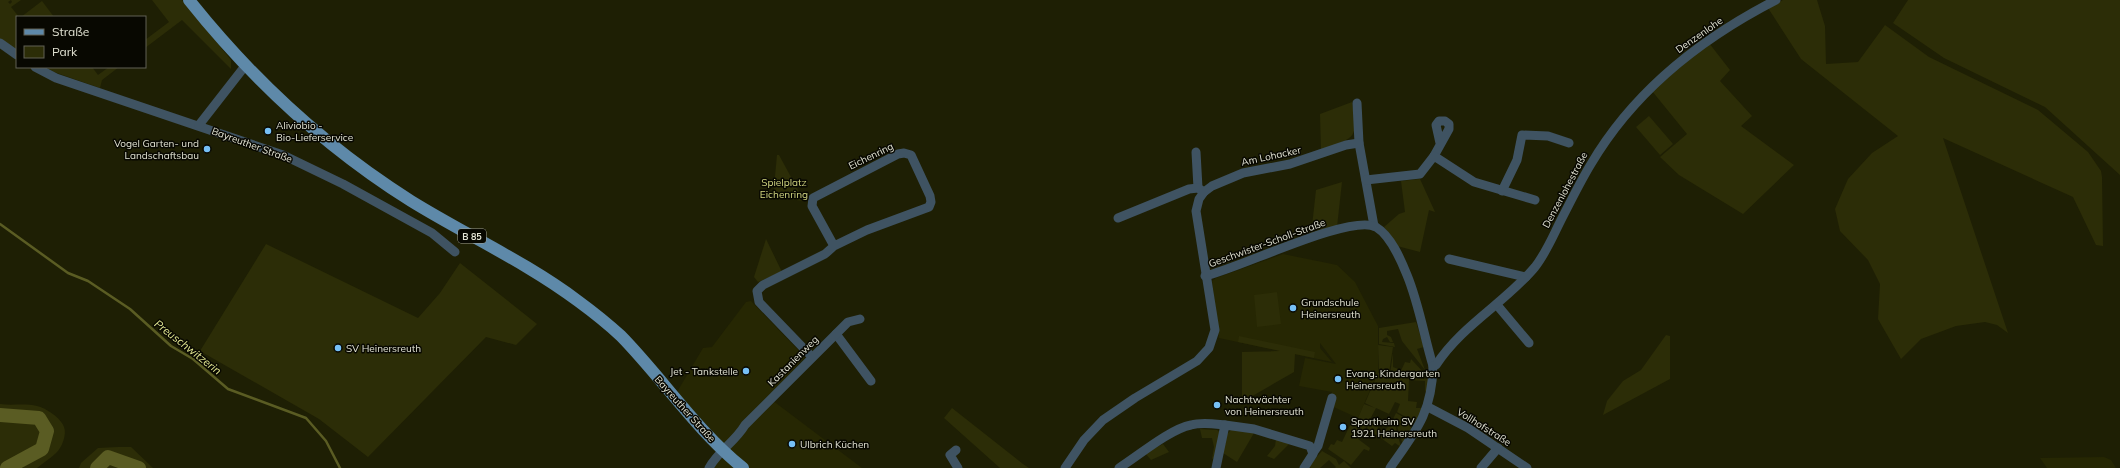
<svg xmlns="http://www.w3.org/2000/svg" width="2120" height="468" viewBox="0 0 2120 468" font-family="Mulish,sans-serif">
<rect width="100%" height="100%" fill="#1e1f04"/>
<g fill="#262703">
<path d="M1283 254 1337 265 1355 282 1378 326V372L1358 418 1329 405 1332 392 1299 386 1305 358 1336 364 1320 343V348L1332 362 1219 338 1212 281 1216 278Z"/>
<path d="M751 301 802 354 804 358 768 397 862 468H712L723 443 677 392 703 348 712 347 746 302Z"/>
<path d="M2104 457 2111 460 2116 468H2047L2040 458Z"/>
</g>
<g fill="#2c2d07">
<path d="M0 0H11L8 2 10 4 12 2 11 0H21L11 7 19 17H17V50L0 39Z"/>
<path d="M152 0H182L231 60V69L182 20 145 48V40L169 22Z"/>
<path d="M1783 0H1817L1825 26 1826 64 1858 62 1885 25 1929 57 2038 110 2088 152 2101 171 2102 177 2103 246 2096 245 2073 197 1943 138 2008 333 1997 325 1985 322 1956 326 1921 339 1901 359 1878 319 1880 284 1868 260 1840 231 1835 209 1848 179 1872 153 1898 136 1801 59 1768 8Z"/>
<path d="M1908 0H2120V175L2045 107 1944 58 1893 23Z"/>
<path d="M42 1 54 17H21Z"/>
<path d="M1709 43 1730 70 1720 81 1752 116 1741 126 1794 165 1743 214 1679 175 1660 157 1687 134 1652 91Z"/>
<path d="M45 67H92L98 75 109 67H119L102 80 100 88 54 72Z"/>
<path d="M1352 102C1358 142 1356 135 1321 151L1320 114Z"/>
<path d="M1649 116 1673 144 1660 155 1636 127Z"/>
<path d="M777 155H779L804 201 773 197Z"/>
<path d="M1420 179 1435 212 1429 210 1420 252 1397 246 1384 227 1399 214 1405 212 1401 181Z"/>
<path d="M1342 182 1337 227 1311 235 1316 190Z"/>
<path d="M766 239 782 272 758 282 754 277Z"/>
<path d="M266 244 418 318 440 293 460 263 537 324 516 345 486 337 368 457 319 419 200 351Z"/>
<path d="M1277 292 1281 324 1257 327 1254 295Z"/>
<path d="M1416 322 1424 347 1417 349 1425 370 1402 341 1398 329 1387 331V335L1391 337 1393 342H1390L1387 337 1383 339 1382 342 1394 343 1395 347 1379 344V328Z"/>
<path d="M1666 335 1670 336V379L1603 415 1607 401 1623 381 1641 370Z"/>
<path d="M1239 336 1315 352 1314 358 1295 354 1294 372 1242 402V352L1280 351 1238 342Z"/>
<path d="M1378 345 1393 347 1389 373 1379 372Z"/>
<path d="M1393 353V367L1401 370 1393 375 1428 379V393L1425 391V381L1409 380 1408 401 1417 402 1416 408H1424L1417 423 1408 416 1406 417 1397 412 1400 404 1395 402 1389 414 1376 408 1368 423 1358 418 1364 404 1375 408 1365 403 1378 373 1390 374Z"/>
<path d="M1411 359 1426 375 1400 373 1405 362 1410 363Z"/>
<path d="M0 404C12 406 25 403 37 406 46 408 61 418 64 427 67 434 62 448 56 453 51 458 43 463 37 468H0Z"/>
<path d="M952 408 1023 464 1029 468H1000L944 418Z"/>
<path d="M1396 413 1405 418 1404 421 1409 424 1413 431 1403 445 1396 423 1392 421Z"/>
<path d="M1354 417 1368 424 1360 439H1358L1370 448 1369 451 1364 449 1351 465 1328 449 1331 444 1334 445 1337 440 1342 442Z"/>
<path d="M1370 422 1378 426 1377 432 1381 434 1391 424H1395L1401 447 1395 443 1392 446 1367 428Z"/>
<path d="M1200 429 1217 430 1220 432 1214 458 1212 459 1214 447 1212 438H1202Z"/>
<path d="M1232 429 1254 433 1237 462 1223 453 1225 444H1226L1225 443 1227 434Z"/>
<path d="M1276 439 1289 444 1274 459 1267 456 1275 446Z"/>
<path d="M1163 444 1169 452 1151 460 1145 453Z"/>
<path d="M118 447H131L153 468H79L81 463 98 448Z"/>
<path d="M1322 451 1336 459 1339 465 1344 461 1351 468H1335L1336 467 1329 460 1320 468H1311L1309 466Z"/>
</g>
<g fill="none" stroke-linecap="round" stroke-linejoin="round">
<path stroke="#5a5c23" stroke-width="2.5" d="M0 224 68 273 88 281 130 309 171 346 193 359 228 389 306 418 326 441 340 468"/>
<g stroke="#5a5c23" stroke-width="14">
<path d="M0 415 39 418 47 431 42 449 7 468"/>
<path d="M97 468 108 457 139 468"/>
</g>
<g stroke="#3f5362" stroke-width="9">
<path d="M0 43 17 55"/>
<path d="M35 67 56 78 283 155 343 184 432 233 455 252"/>
<path d="M1357 103 1359 143 1374 226"/>
<path d="M199 125 245 66"/>
<path d="M1196 152 1198 188"/>
<path d="M1434 156 1449 129V124L1445 121H1439L1436 125 1440 143"/>
<path d="M1366 180 1420 174 1434 156 1474 182 1535 200"/>
<path d="M1502 191 1517 160 1522 135 1548 136 1569 143"/>
<path d="M1118 218 1189 189 1198 188 1204 192"/>
<path d="M1449 259 1526 277"/>
<path d="M1205 276C1238 269 1351 213 1376 227 1391 236 1401 260 1407 275 1419 304 1424 336 1433 366"/>
<path d="M1497 305 1529 343"/>
<path d="M836 334 871 381"/>
<path d="M812 357 759 302 757 291 763 285 825 254 834 246 867 230 929 207 931 202 930 196 911 155 904 153 898 154 813 198 812 206 834 246"/>
<path d="M1428 407 1468 428 1527 468"/>
<path d="M956 450 950 455 958 468"/>
<path d="M1313 453 1318 446 1332 398"/>
<path d="M709 468C718 451 735 442 745 425L848 322 860 319"/>
<path d="M1065 468 1084 440 1103 420 1135 398 1197 361 1209 348 1215 330 1196 211 1199 199 1204 192 1212 186 1243 173 1290 164 1346 145 1359 143"/>
<path d="M1119 468C1138 456 1170 429 1191 425 1202 422 1214 424 1225 425"/>
<path d="M1216 468 1225 425 1254 429 1310 446 1313 454 1304 468"/>
<path d="M1390 468C1416 431 1432 413 1433 366L1436 365C1462 325 1505 303 1535 267 1546 253 1553 236 1561 220 1571 201 1580 182 1591 164 1634 91 1702 38 1776 0"/>
<path d="M1481 468 1498 448"/>
</g>
<path stroke="#5e89a9" stroke-width="12" d="M189 0C252 79 325 147 411 201 466 235 526 262 578 301 593 312 608 324 621 336 663 379 696 430 743 468"/>
</g>
<g fill="#76c0f6" stroke="#080801" stroke-width="1.5">
<circle cx="268" cy="131" r="4"/>
<circle cx="207" cy="149" r="4"/>
<circle cx="1293" cy="308" r="4"/>
<circle cx="338" cy="348" r="4"/>
<circle cx="746" cy="371" r="4"/>
<circle cx="1338" cy="379" r="4"/>
<circle cx="1217" cy="405" r="4"/>
<circle cx="1343" cy="427" r="4"/>
<circle cx="792" cy="444" r="4"/>
</g>
<g text-anchor="middle" dominant-baseline="central" stroke-width="3" stroke-linejoin="round" paint-order="stroke">
<rect fill="#080801" stroke="#a1a295" stroke-width="1" x="458" y="229" width="28" height="14" rx="3"/>
<g font-size="9" font-weight="bold" fill="#e3e4d4">
<text x="472" y="236">B 85</text>
</g>
<g font-size="10" fill="#e3e4d4" stroke="#080801">
<text transform="translate(1699 35) rotate(-35)">Denzenlohe</text>
<text transform="translate(252 145) rotate(20)">Bayreuther Straße</text>
<text transform="translate(871 156) rotate(-26)">Eichenring</text>
<text transform="translate(1271 156) rotate(-12)">Am Lohacker</text>
<text transform="translate(1565 190) rotate(-62)">Denzenlohestraße</text>
<text transform="translate(1267 243) rotate(-20)">Geschwister-Scholl-Straße</text>
<text transform="translate(793 361) rotate(-45)">Kastanienweg</text>
<text transform="translate(685 409) rotate(48)">Bayreuther Straße</text>
<text transform="translate(1484 427) rotate(32)">Vollhofstraße</text>
</g>
<g font-size="10" fill="#e3e4d4" stroke="#080801" text-anchor="start">
<text x="276" y="125">Aliviobio -<tspan x="276" dy="12">Bio-Lieferservice</tspan></text>
<text x="199" y="143" text-anchor="end">Vogel Garten- und<tspan x="199" dy="12">Landschaftsbau</tspan></text>
<text x="1301" y="302">Grundschule<tspan x="1301" dy="12">Heinersreuth</tspan></text>
<text x="346" y="348">SV Heinersreuth</text>
<text x="738" y="371" text-anchor="end">Jet - Tankstelle</text>
<text x="1346" y="373">Evang. Kindergarten<tspan x="1346" dy="12">Heinersreuth</tspan></text>
<text x="1225" y="399">Nachtwächter<tspan x="1225" dy="12">von Heinersreuth</tspan></text>
<text x="1351" y="421">Sportheim SV<tspan x="1351" dy="12">1921 Heinersreuth</tspan></text>
<text x="800" y="444">Ulbrich Küchen</text>
</g>
<g font-size="10" fill="#d4d882" stroke="#080801">
<text x="784" y="182">Spielplatz<tspan x="784" dy="12">Eichenring</tspan></text>
</g>
<g font-size="11" font-style="italic" fill="#e4e992" stroke="#080801">
<text transform="translate(188 347) rotate(38)">Preuschwitzerin</text>
</g>
</g>
<rect x="16" y="16" width="130" height="52" fill="#080801" stroke="#606055"/>
<rect x="24" y="29" width="20" height="6" fill="#5e89a9" stroke="#606055"/>
<text x="52" y="36" font-size="12" fill="#e3e4d4">Straße</text>
<rect x="24" y="46" width="20" height="12" fill="#2c2d07" stroke="#606055"/>
<text x="52" y="56" font-size="12" fill="#e3e4d4">Park</text>
</svg>
